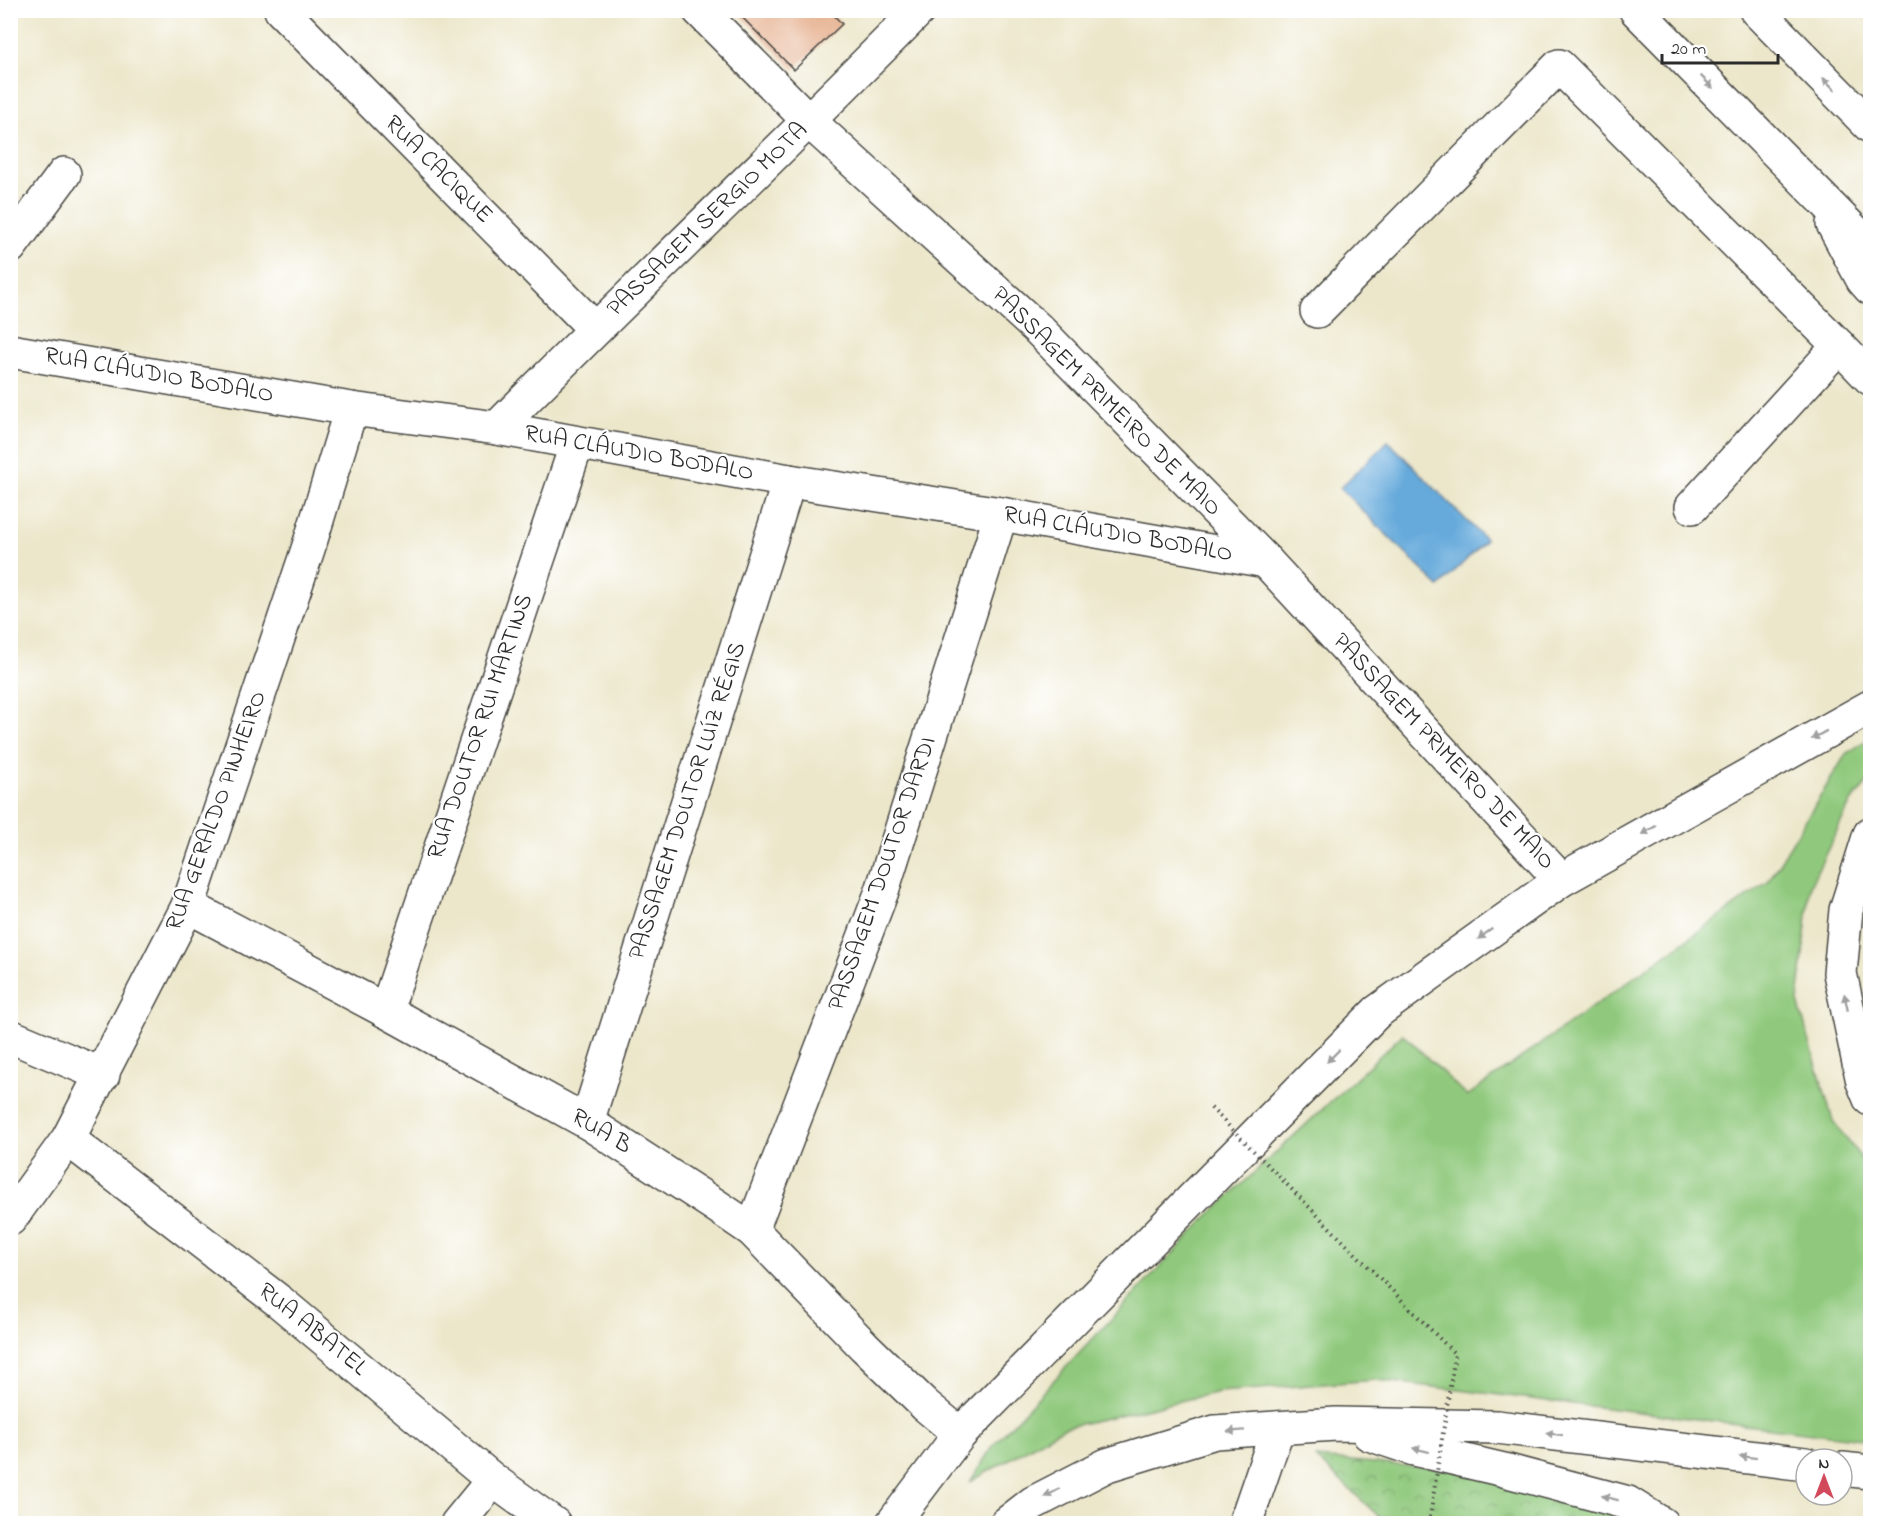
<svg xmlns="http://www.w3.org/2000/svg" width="1881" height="1534" viewBox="0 0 1881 1534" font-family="'Indie Flower',sans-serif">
<defs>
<pattern id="park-crowns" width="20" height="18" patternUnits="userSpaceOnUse" patternTransform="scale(1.5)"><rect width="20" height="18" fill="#90c97d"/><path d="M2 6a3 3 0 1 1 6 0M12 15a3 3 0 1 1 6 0" fill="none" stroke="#76a367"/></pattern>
</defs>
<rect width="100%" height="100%" fill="#fff"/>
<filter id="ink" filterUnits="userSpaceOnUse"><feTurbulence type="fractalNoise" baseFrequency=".0167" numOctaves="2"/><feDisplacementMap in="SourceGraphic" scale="12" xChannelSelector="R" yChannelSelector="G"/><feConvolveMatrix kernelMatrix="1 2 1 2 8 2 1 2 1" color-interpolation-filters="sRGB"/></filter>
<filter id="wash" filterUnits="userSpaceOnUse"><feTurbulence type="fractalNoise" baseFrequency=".008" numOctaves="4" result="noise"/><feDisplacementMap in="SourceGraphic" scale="24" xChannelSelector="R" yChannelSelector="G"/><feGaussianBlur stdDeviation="1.35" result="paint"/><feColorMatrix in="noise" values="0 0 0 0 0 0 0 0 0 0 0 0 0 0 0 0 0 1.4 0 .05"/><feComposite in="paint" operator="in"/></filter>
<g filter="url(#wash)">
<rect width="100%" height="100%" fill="#ece7cb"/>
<path fill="#90c97d" stroke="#5e7a54" stroke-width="1.5" d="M1870 738V780L1851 802 1810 886 1798 1002 1833 1121 1870 1170V1440L1376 1380 1219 1392 1063 1428 970 1482 994 1444 1210 1214 1403 1034 1467 1096 1768 882 1846 754Z"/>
<path fill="url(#park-crowns)" stroke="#5e7a54" stroke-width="1.5" d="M1316 1458 1503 1474 1658 1523H1386Z"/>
<path fill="#66aadb" stroke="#486a83" stroke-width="1.5" d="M1388 441 1486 540 1439 587 1340 488Z"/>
<g id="blocks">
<path fill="#e3a984" d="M735 10H829L842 24 794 70Z"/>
</g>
</g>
<g filter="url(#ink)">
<use href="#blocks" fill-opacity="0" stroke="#484743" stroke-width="1.5"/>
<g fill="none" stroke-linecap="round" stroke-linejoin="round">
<defs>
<g id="minor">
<path d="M281 10 595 329"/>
<path d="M699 10 810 122 1038 329 1266 561 1561 880"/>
<path d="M10 247 64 174"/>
<path d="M1317 311 1559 66 1839 346"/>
<path d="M10 351 351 409 497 428 789 481 1001 514 1266 561"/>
<path d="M497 428C636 287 780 152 919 10"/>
<path d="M1692 507 1839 346 1870 378"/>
<path d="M188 906 386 1011 587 1122 715 1205 752 1230 864 1346 925 1405 960 1434"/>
<path d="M386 1011 577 443"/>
<path d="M10 1036 103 1075"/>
<path d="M587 1122 789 481"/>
<path d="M68 1139 280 1302 493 1480 554 1524"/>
<path d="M10 1219 68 1139 188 906 309 546 351 409"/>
<path d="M752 1230 882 891 1001 514"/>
<path d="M457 1524 493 1480"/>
<path d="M1245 1524 1278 1428"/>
</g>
<g id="major">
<path d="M1636 10 1870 247"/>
<path d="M1756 10 1870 126"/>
<path d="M1833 224 1863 280 1870 288"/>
<path d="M1870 834 1846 910 1840 973 1863 1082 1870 1099"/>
<path d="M1369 1434 1414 1449 1504 1470 1628 1503 1662 1524"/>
<path d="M1842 1469 1870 1472"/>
<path d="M892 1524 960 1434 1377 1012 1561 880 1870 707"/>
<path d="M1006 1524 1033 1503 1107 1465 1215 1432 1336 1424 1497 1427 1806 1464"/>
</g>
</defs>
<use href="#minor" stroke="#484743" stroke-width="36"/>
<use href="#major" stroke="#484743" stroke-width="36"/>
<use href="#minor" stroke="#fff" stroke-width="33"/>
<use href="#major" stroke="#fff" stroke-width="33"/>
<path stroke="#484743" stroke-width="4" stroke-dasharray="1.5 4.5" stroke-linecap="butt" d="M1211 1108 1455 1354 1429 1524"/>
</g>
<defs><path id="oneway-solid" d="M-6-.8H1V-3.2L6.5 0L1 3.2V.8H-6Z" transform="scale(1.5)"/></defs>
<g fill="#a0a0a0">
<use href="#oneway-solid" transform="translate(1707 82) rotate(45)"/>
<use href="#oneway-solid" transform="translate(1829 84) rotate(-135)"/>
<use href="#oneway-solid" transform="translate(1819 735) rotate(151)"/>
<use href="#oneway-solid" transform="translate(1649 830) rotate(151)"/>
<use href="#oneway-solid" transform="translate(1485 934) rotate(144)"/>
<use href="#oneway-solid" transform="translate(1846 1002) rotate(-102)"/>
<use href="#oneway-solid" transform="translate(1333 1056) rotate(135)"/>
<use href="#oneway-solid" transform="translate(1236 1431) rotate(176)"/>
<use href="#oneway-solid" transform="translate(1554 1434) rotate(-173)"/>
<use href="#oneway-solid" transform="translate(1421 1450) rotate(-166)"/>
<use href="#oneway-solid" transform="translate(1748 1457) rotate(-173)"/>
<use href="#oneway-solid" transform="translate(1052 1493) rotate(152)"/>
<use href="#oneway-solid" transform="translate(1610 1498) rotate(-165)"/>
</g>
</g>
<g text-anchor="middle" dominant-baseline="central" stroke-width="4.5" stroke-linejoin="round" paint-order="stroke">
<g font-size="24" fill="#2b2b2b" stroke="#fff">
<text transform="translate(438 170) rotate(45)">RUA CACIQUE</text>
<text transform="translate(708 220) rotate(-44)">PASSAGEM SERGIO MOTA</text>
<text transform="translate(159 376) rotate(10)">RUA CLÁUDIO BODALO</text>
<text transform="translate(1106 402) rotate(45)">PASSAGEM PRIMEIRO DE MAIO</text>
<text transform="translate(639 454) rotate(10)">RUA CLÁUDIO BODALO</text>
<text transform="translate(1118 535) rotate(10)">RUA CLÁUDIO BODALO</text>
<text transform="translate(481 727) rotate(-71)">RUA DOUTOR RUI MARTINS</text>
<text transform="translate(1443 752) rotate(47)">PASSAGEM PRIMEIRO DE MAIO</text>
<text transform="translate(688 801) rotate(-72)">PASSAGEM DOUTOR LUÍZ RÉGIS</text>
<text transform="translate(217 811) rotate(-70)">RUA GERALDO PINHEIRO</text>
<text transform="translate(883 874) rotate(-71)">PASSAGEM DOUTOR DARDI</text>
<text transform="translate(601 1132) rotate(31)">RUA B</text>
<text transform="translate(312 1330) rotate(39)">RUA ABATEL</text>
</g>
</g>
<rect width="1881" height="1534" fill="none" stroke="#fff" stroke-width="36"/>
<g transform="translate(1824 1477)"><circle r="28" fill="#ffffff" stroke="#aaaaaa" stroke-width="1.5"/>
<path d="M0-4.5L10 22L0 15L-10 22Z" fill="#d1495b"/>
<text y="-9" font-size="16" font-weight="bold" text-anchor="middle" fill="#2b2b2b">N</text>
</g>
<path d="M1662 54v9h116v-9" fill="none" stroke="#2b2b2b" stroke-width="3"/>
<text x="1671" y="54" font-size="18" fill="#2b2b2b" stroke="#ffffff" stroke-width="4.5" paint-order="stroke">20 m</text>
</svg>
